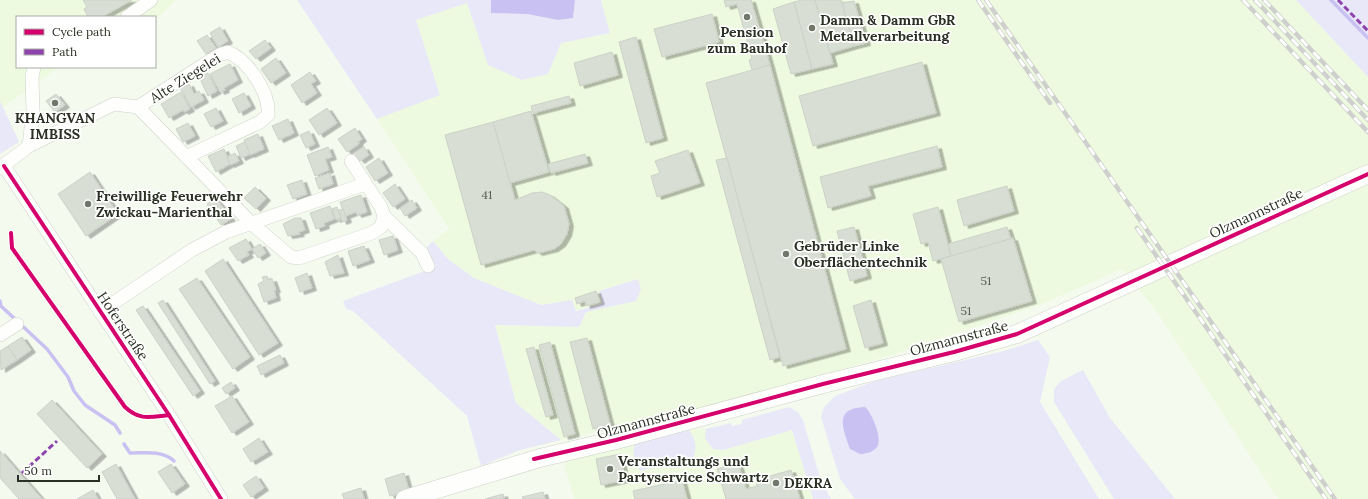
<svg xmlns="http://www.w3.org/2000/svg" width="1368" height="499" viewBox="0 0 1368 499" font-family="Lora,serif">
<defs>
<filter id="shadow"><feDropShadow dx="4.5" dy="2.5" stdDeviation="0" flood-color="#0004"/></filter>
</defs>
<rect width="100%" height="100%" fill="#f5faef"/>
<g fill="#eefae0">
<path d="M0 0H176L155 20V17H17V67H59L3 107 0 101Z"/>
<path d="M601 0H1296L1368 77V499H1278L1157 312 1122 269 1042 304 893 355 720 404 561 440 516 403 495 325 579 327 586 312 636 301 638 279 599 291 603 303 575 311 572 300 541 305 474 278 448 259 433 241 449 229 377 119 439 95 416 20 467 3 488 65 548 74 561 43 610 33Z"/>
<path d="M688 429H706L705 431 723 450 792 430 813 499H574L564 465 569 459Z"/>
</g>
<g fill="#e9e8f8">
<path d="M297 0H491V13L527 14 558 20 573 18 575 0H601L610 33 561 43 548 74 522 80 488 65 467 3 416 20 440 95 377 119Z"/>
<path d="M1296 0H1368V77Z"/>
<path d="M0 101 19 142 0 154Z"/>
<path d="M433 241 448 259 474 278 541 305 572 300 576 311 602 304 599 291 638 279 641 289 636 301 586 312 579 327 495 325 516 403 561 440 520 450 481 466 467 416 353 311 346 309 343 301 433 268 425 249Z"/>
<path d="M1038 340 1050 357 1040 402 1099 499H855L840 479 821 417 824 407 835 396 875 381 1004 351Z"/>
<path d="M1083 370 1110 418 1175 499H1114L1054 402V389L1061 381Z"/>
<path d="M789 407 798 412 803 420 821 481 831 499H813L792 430 723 450 713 449 705 439 706 429 731 423 732 426 742 424V420Z"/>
<path d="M688 429C695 437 698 448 693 458L640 471C635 461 631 453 635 442Z"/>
</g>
<g fill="#c8c1f1">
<path d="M491 0H575L573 18 558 20 527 14 491 13Z"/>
<path d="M865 407C872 413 883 439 877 447 873 452 866 454 860 454L850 449C843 428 833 408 865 407Z"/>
</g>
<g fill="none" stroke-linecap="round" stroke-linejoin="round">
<g stroke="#c8c1f1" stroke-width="3.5">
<path d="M1331 0 1368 38"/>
<path d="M0 301 1 306 47 349 68 377 74 391 85 405 115 425 120 433"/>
<path d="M124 444 130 453C144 453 162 450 174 461"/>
</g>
</g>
<g fill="#d9ded4" stroke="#ccd1c7" filter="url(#shadow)">
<path d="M83 0H132L102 17H88L84 9 87 7Z"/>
<path d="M724 0H751L770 65 752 70 749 60 752 59 737 4 726 7Z"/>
<path d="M802 0H815L833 64 812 69 794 2Z"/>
<path d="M815 0H841L854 46 830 53Z"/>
<path d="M854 1 866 43 854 46 842 3Z"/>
<path d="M794 2 812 69 791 74 773 9Z"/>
<path d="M712 14 719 42 662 57 654 29Z"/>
<path d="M220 27 228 41 218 47 210 33Z"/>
<path d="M207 35 216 48 206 54 197 41Z"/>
<path d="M636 37 663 138 646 143 619 42Z"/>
<path d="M265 40 271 48 256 59 249 51Z"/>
<path d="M612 52 618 75 580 86 574 63Z"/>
<path d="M276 58 286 73 271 83 261 69Z"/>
<path d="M922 62 936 113 813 146 799 96Z"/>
<path d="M230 64 238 80 224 88 225 90 220 92 210 74Z"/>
<path d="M770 65 846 349 783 366 706 83Z"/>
<path d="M310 72 316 81 311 84 317 93 302 103 291 85Z"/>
<path d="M208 73 217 91 208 96 199 77Z"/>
<path d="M189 84 194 94 199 91 204 100 191 107 180 88Z"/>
<path d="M181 92 190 109 184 112 183 110 169 118 161 104Z"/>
<path d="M244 93 251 106 239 113 232 99Z"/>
<path d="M56 94 65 105 55 112 46 101Z"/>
<path d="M569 96 571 103 533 113 531 106Z"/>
<path d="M216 108 223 121 211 127 204 114Z"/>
<path d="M327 108 337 123 319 135 309 120Z"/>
<path d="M531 111 549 172 510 183 493 122Z"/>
<path d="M288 119 294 133 279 140 272 126Z"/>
<path d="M493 122 515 200 532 193 542 192 550 195 564 206 569 224 567 234 561 244 554 249 538 253 534 250 481 265 445 135Z"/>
<path d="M188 123 195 136 183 142 176 129Z"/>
<path d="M355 128 362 139 358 142 359 144 347 152 338 139Z"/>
<path d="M309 131 315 144 306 148 300 135Z"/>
<path d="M258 134 264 149 250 155 244 140Z"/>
<path d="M245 142 250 154 241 158 236 146Z"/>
<path d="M937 146 942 167 868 186 871 196 828 208 820 177Z"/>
<path d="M328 147 332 157 325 159 329 170 315 176 307 155Z"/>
<path d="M364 147 369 155 360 161 354 153Z"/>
<path d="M224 149 230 164 216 172 208 156Z"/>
<path d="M688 150 700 183 657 197 651 176 660 173 655 161Z"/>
<path d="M235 153 239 161 230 165 227 157Z"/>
<path d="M585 154 588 163 551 173 548 164Z"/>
<path d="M379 158 388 173 375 181 366 167Z"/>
<path d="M727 158 780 357 770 360 716 160Z"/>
<path d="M90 172 118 214 86 236 58 194Z"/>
<path d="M330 173 333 184 319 189 315 178Z"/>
<path d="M302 180 307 194 293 199 287 185Z"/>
<path d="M395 184 405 199 393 207 383 193Z"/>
<path d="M1007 186 1014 211 964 226 957 200Z"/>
<path d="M255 187 266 198 256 209 244 198Z"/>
<path d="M361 195 367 212 357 215 356 212 345 216 340 202Z"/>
<path d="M216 198 231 219 221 225 207 204Z"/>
<path d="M412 200 417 208 405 216 400 208Z"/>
<path d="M330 206 334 219 324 223 325 226 316 229 310 213Z"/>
<path d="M337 207 341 218 336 220 332 209Z"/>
<path d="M938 207 951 256 933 261 928 242 921 244 913 214Z"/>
<path d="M343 209 347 220 342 222 339 211Z"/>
<path d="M295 218H301L305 230 299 232 300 234 288 236 283 224Z"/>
<path d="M854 227 867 276 850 281 837 231Z"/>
<path d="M1007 227 1011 239 951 256 948 244Z"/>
<path d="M393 236 398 250 384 255 379 240Z"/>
<path d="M1013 238 1032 301 959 322 941 259Z"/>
<path d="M246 239 252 249 247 252 249 255 238 261 229 248Z"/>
<path d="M260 244 266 253 258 258 252 249Z"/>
<path d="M364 246 370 260 353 266 348 251Z"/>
<path d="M338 255 344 273 330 276 325 262Z"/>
<path d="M223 259 278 343 259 355 205 271Z"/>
<path d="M307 273 312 288 300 292 295 278Z"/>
<path d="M267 276 268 280 272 279 276 290H274L276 298 264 302 258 284 264 281 262 277Z"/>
<path d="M197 278 250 357 233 369 179 289Z"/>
<path d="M596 291 600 302 586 306 585 301 577 304 575 298Z"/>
<path d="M163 300 215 381 210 384 158 303Z"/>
<path d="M871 300 883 343 865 348 853 306Z"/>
<path d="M143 306 200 391 193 396 136 310Z"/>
<path d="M22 337 31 350 17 360 8 346Z"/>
<path d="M587 338 610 424 593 429 570 342Z"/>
<path d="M550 342 575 434 564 437 539 345Z"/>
<path d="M8 346 17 360 1 370 0 351Z"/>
<path d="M534 347 553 415 546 417 526 349Z"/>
<path d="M280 355 284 363 261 375 257 366Z"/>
<path d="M231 382 235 388 226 394 222 388Z"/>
<path d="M232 396 249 422 232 433 215 406Z"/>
<path d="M52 400 102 454 87 468 37 414Z"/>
<path d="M259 438 268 452 251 462 243 449Z"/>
<path d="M0 451 42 499H19L0 478Z"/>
<path d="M620 454 625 480 601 485 596 459Z"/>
<path d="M738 463 746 489 757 486 756 480 791 470 800 499H726L717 469Z"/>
<path d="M116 464 135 499H117L102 472Z"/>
<path d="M171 464 185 484 172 493 158 472Z"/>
<path d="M404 473 409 491 390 496 385 479Z"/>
<path d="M256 476 264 488 251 497 243 485Z"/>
<path d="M682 480 687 499H635L633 491Z"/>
<path d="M361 488 364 499H344L342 494Z"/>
<path d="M93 490 98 499H77Z"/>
<path d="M543 492 545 499H523L522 497Z"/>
<path d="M503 494 504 499H485Z"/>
</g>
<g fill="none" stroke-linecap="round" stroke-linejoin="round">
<defs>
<g id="minor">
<path d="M127 17 151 0"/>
<path d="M138 107 252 224 291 257 299 258 372 233 381 227 384 216 381 207 351 161"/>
<path d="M29 146 114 104 138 107 219 55 228 52C248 60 270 93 268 115L260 122 186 157"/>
<path d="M4 166 169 415 221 499"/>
<path d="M0 168 29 146 33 111 32 77 34 67"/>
<path d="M384 216 422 253 428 266"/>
<path d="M100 312 192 250 226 232 365 184"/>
<path d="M0 335 17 324"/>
</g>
<path id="secondary" d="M405 499 540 458 616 440 823 384 954 352 1017 334 1368 174"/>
</defs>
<use href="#minor" stroke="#cdd2c8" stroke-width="14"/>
<use href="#secondary" stroke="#cdd2c8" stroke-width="19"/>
<use href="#minor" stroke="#fefefd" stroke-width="13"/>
<use href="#secondary" stroke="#fefefd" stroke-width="18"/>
<defs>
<g id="rail">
<path d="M978 0 1050 103"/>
<path d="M986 0 1335 499"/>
<path d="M1243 0 1368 132"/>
<path d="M1255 0 1368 120"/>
<path d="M1264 0 1368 110"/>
<path d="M1137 228 1326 499"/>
</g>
</defs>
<use href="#rail" stroke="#cfd0cd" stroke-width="4.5"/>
<use href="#rail" stroke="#fff" stroke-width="3" stroke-dasharray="9" stroke-linecap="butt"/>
<g stroke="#8e44ad" stroke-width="3" stroke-dasharray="6 3" stroke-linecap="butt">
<path d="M1338 0 1368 31"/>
<path d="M22 473 57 441"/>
</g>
<defs>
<g id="cycleway">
<path d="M4 166 169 415 221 499"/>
<path d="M11 233 12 248 125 407C140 421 150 417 169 415"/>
<path d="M534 459 616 440 823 384 954 352 1017 334 1368 174"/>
</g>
</defs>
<use href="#cycleway" stroke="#fff" stroke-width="6"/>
<use href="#cycleway" stroke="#d6006c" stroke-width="4"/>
</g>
<g fill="#72776b" stroke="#fff" stroke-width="1.5">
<circle cx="747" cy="17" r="4"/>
<circle cx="812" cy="28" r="4"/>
<circle cx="55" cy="103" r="4"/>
<circle cx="88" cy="204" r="4"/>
<circle cx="786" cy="254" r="4"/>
<circle cx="610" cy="469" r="4"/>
<circle cx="776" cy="483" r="4"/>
</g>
<g text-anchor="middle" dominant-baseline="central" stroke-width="3.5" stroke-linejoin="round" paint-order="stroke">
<g font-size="12" fill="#565c50">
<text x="487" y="194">41</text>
<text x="986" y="280">51</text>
<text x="966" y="310">51</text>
</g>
<g font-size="14" font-weight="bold" fill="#2b3024" stroke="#fff" text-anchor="start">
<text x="820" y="20">Damm &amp; Damm GbR<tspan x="820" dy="16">Metallverarbeitung</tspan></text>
<text x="747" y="32" text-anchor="middle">Pension<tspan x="747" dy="16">zum Bauhof</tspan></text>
<text x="55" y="118" text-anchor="middle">KHANGVAN<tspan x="55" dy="16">IMBISS</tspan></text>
<text x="96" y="196">Freiwillige Feuerwehr<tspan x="96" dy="16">Zwickau-Marienthal</tspan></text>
<text x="794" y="246">Gebrüder Linke<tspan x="794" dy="16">Oberflächentechnik</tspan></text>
<text x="618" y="461">Veranstaltungs und<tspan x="618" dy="16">Partyservice Schwartz</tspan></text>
<text x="784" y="483">DEKRA</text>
</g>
<g font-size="14" fill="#2b3024" stroke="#fff">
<text transform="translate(185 78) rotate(-32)">Alte Ziegelei</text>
<text transform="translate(1256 213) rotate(-25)">Olzmannstraße</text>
<text transform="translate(123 326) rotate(56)">Hoferstraße</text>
<text transform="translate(959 338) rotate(-15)">Olzmannstraße</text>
<text transform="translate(646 421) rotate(-15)">Olzmannstraße</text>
</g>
</g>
<rect x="16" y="16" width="140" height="52" fill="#ffffff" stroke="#aaaca7"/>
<rect x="24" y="29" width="20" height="6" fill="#d6006c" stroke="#aaaca7"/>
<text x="52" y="36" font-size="12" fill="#2b3024">Cycle path</text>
<rect x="24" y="49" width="20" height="6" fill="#8e44ad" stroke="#aaaca7"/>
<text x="52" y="56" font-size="12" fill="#2b3024">Path</text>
<path d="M18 475v6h81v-6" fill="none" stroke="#2b3024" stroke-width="2"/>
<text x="24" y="475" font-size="12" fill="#2b3024" stroke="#ffffff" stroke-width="3" paint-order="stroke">50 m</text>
</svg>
